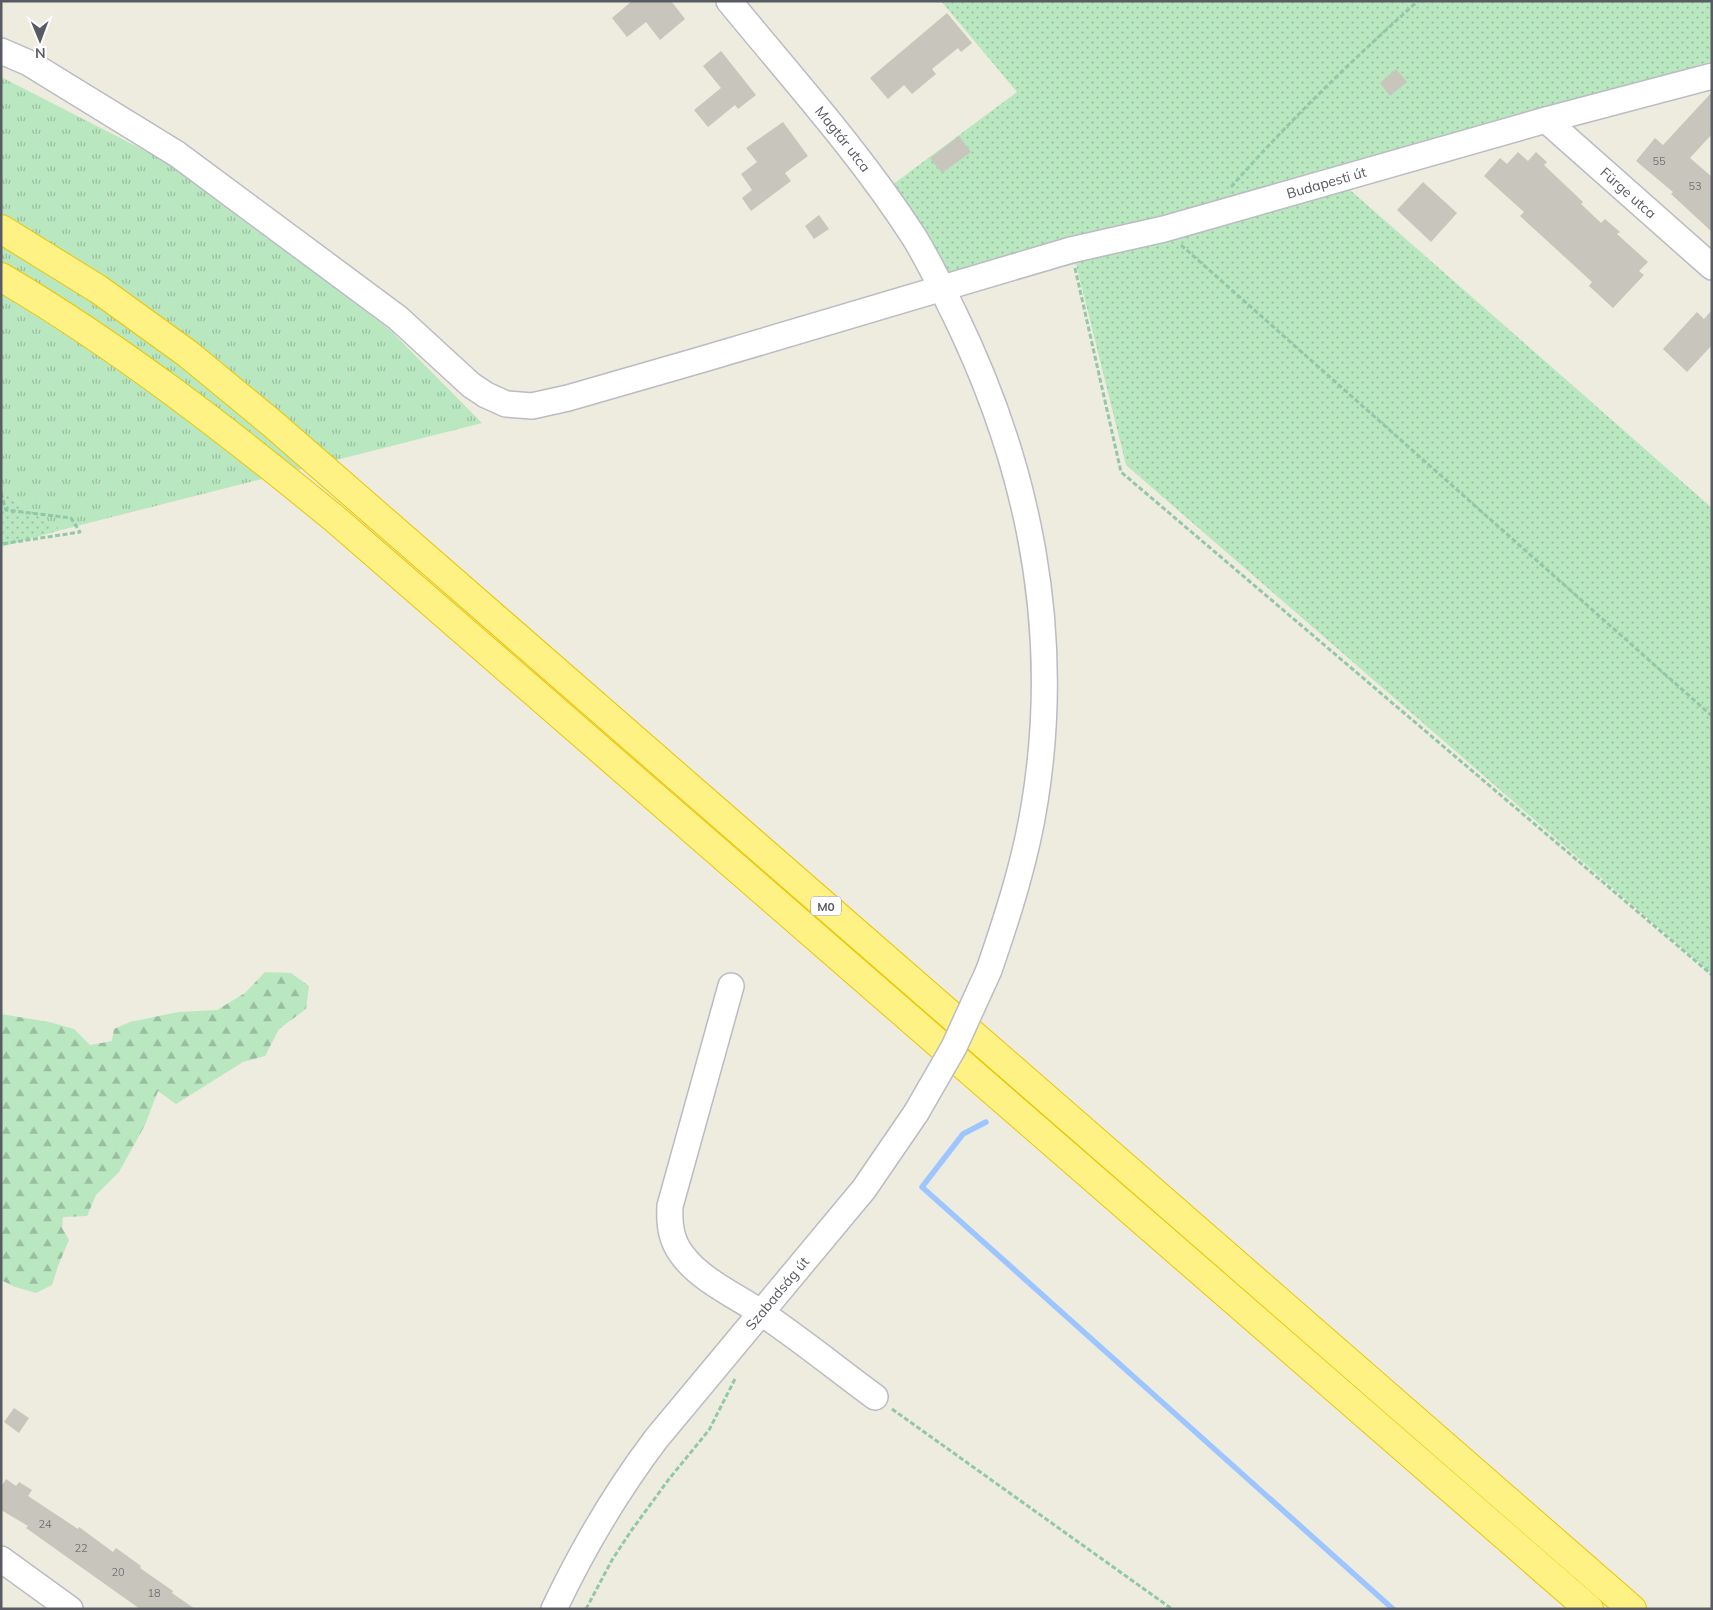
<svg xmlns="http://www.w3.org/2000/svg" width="1713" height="1610" viewBox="0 0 1713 1610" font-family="Mulish,sans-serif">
<defs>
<pattern id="grass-tufts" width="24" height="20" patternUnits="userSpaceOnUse" patternTransform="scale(1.25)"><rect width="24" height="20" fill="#b9e7c0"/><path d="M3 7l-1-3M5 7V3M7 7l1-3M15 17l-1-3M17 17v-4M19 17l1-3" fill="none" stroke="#99be9f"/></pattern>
<pattern id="forest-firs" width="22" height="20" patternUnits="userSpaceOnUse" patternTransform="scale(1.25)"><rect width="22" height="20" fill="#b9e7c0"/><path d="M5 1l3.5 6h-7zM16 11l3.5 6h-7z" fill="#99be9f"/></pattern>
<pattern id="garden-dots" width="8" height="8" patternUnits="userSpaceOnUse" patternTransform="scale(1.25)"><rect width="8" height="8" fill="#b9e7c0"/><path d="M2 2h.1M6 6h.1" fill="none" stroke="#99be9f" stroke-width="1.8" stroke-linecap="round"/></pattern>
</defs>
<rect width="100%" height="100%" fill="#edecdf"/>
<path fill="url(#grass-tufts)" d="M1 77 177 167 390 330 482 423 61 530 1 491Z"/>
<path fill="url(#forest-firs)" d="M265 972 291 973 309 986 306 1009 279 1029 265 1056 243 1062 176 1104 158 1091 145 1125 119 1172 96 1195 87 1216 63 1217 62 1228 69 1240 58 1266 52 1285 36 1293 15 1287 1 1280V1014L49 1022 74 1029 90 1045 112 1041 114 1029 130 1022 178 1012 217 1010 245 993Z"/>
<g fill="url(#garden-dots)">
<path d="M941 1H1712V61L1333 175 1712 508V974L1126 465 1076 264 958 290 884 191 1017 92Z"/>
<path d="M1 491 61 530 1 547Z"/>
</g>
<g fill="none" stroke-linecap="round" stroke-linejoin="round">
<path stroke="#9dc5ff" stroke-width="5.5" d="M986 1122 963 1134 922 1187 1393 1609"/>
</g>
<g fill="#c8c6bc">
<path d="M632 1H671L685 19 660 40 646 22 627 37 612 18Z"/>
<path d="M947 13 972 43 961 52 958 48 932 69 936 74 912 94 904 85 888 99 870 78Z"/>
<path d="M721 51 756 95 738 109 735 105 708 127 694 110 721 88 703 66Z"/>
<path d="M1396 69 1407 82 1390 96 1380 83Z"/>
<path d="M1712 92V134L1690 158 1712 177V232L1671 194 1673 192 1636 161 1655 138 1663 145Z"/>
<path d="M783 122 808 156 785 173 791 181 751 211 742 198 752 190 741 174 757 162 746 148Z"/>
<path d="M959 136 971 152 942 173 930 158Z"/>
<path d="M1518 152 1528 161 1536 152 1547 162 1544 165 1583 202 1581 204 1601 223 1605 219 1620 232 1617 234 1648 262 1639 271 1644 275 1613 308 1589 286 1592 282 1520 216 1524 212 1484 176 1500 158 1507 164Z"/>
<path d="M1423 182 1457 213 1431 242 1397 210Z"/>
<path d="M819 215 829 229 814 239 805 226Z"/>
<path d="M1712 310V345L1687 372 1663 349 1697 312 1704 319Z"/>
<path d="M14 1408 29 1418 19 1433 4 1422Z"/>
<path d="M6 1479 16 1486 19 1482 32 1490 28 1496 78 1529 79 1527 113 1552 116 1548 141 1566 140 1568 173 1591 172 1593 195 1609H140L26 1528 28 1526 1 1510V1487Z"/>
</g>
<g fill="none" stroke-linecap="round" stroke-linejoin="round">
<defs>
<g id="minor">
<path id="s1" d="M729 1C792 78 860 153 914 237 929 261 941 287 954 313 1029 466 1062 631 1035 801 1026 859 1008 915 989 970"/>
<path id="s2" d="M1 51 29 63 177 154 398 318 471 385 486 395 506 404 532 406 568 398 700 360 1071 250 1164 229 1546 120 1712 76"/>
<path id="s3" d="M1546 120 1712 267"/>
<path d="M731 986 670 1206C669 1225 671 1241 683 1256 701 1280 736 1296 760 1312 800 1339 837 1369 875 1397"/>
<path d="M1 1559 70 1609"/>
<path id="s4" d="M554 1609C583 1548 616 1492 656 1439L864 1189 916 1113"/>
</g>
<g id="highway">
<path d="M1 229 98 289 188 354 274 425 1632 1609"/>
<path d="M1 277C120 347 229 432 335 519L1589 1609"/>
</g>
</defs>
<use href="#minor" stroke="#babcc2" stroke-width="28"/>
<use href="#highway" stroke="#ecc500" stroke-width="30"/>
<g stroke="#92c8a9" stroke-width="3" stroke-dasharray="5 2.5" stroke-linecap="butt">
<path d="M1231 187C1289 121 1352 60 1418 1"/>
<path d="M1181 245 1712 716"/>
<path d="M1075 268 1121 472 1712 975"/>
<path d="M1 493 6 510 71 518 80 532 1 544"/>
<path d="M892 1409 1172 1609"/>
<path d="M586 1609 612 1560 631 1531 669 1479 709 1430 735 1379"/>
</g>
<use href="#minor" stroke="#fff" stroke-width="25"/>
<use href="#highway" stroke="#fff284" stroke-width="28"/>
<defs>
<path id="minor-bridge" d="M916 1113 954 1047 989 970"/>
</defs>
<use href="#minor-bridge" stroke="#babcc2" stroke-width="28" stroke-linecap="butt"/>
<use href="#minor-bridge" stroke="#fff" stroke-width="25"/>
</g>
<g text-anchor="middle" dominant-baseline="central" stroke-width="4" stroke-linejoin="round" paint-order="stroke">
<g font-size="11" fill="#747678">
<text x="1659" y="161">55</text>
<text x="1695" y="186">53</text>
<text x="45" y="1524">24</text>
<text x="81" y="1548">22</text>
<text x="118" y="1572">20</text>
<text x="154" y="1593">18</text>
</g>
<rect fill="#fff" stroke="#8a8c91" stroke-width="1" x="811" y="896.5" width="30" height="19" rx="4"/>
<g font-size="12" font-weight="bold" fill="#585b62">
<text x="826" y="906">M0</text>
</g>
<g font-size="14" fill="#585b62" stroke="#fff">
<text stroke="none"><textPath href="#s1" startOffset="179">Magtár utca</textPath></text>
<text stroke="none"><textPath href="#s2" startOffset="1470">Budapesti út</textPath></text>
<text stroke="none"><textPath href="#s3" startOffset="110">Fürge utca</textPath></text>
<text stroke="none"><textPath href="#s4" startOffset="388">Szabadság út</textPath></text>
</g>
</g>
<rect width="1713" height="1610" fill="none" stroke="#585b62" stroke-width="5"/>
<g transform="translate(40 40) rotate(179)" stroke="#ffffff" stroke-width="4" paint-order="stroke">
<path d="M0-4L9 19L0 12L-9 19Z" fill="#585b62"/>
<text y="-8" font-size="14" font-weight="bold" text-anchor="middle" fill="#585b62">N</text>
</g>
</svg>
